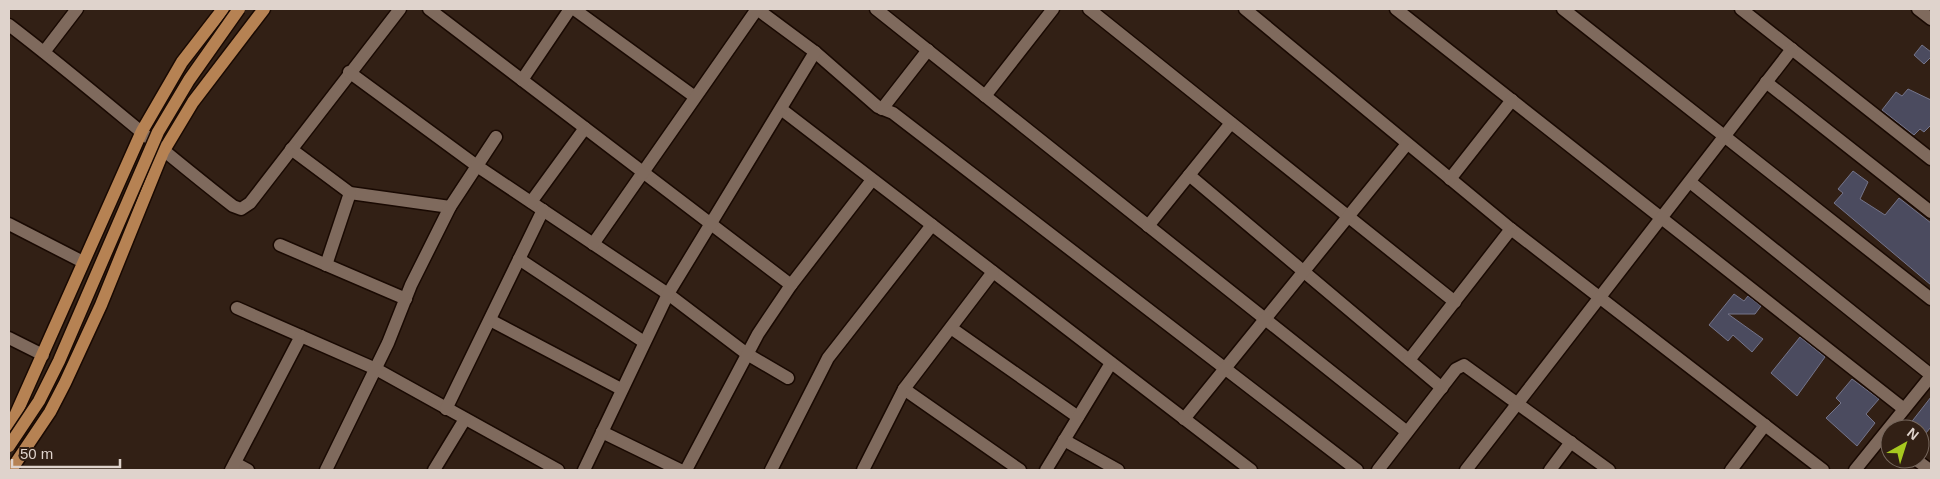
<svg xmlns="http://www.w3.org/2000/svg" width="1940" height="479" viewBox="0 0 1940 479" font-family="Helvetica,sans-serif">
<rect width="100%" height="100%" fill="#322015"/>
<g fill="#4b4b5f" stroke="#74748a">
<path d="M1922 45 1931 52V57L1924 64 1914 55Z"/>
<path d="M1908 89 1931 100V125L1924 132 1920 129 1914 135 1882 110 1896 92 1902 96Z"/>
<path d="M1853 171 1868 182 1860 199 1885 215 1899 198 1931 223V285L1834 203 1843 193 1838 189Z"/>
<path d="M1734 294 1744 301 1748 296 1761 306 1755 314H1728L1763 339 1752 352 1733 335 1728 341 1709 325Z"/>
<path d="M1800 337 1825 357 1797 396 1771 373Z"/>
<path d="M1852 379 1879 399 1866 414 1875 423 1857 446 1826 418 1841 403 1836 398Z"/>
<path d="M1931 397V427L1920 440V429H1906Z"/>
</g>
<g fill="none" stroke-linecap="round" stroke-linejoin="round">
<defs>
<g id="minor">
<path d="M429 9 791 285"/>
<path d="M574 9 695 97"/>
<path d="M757 9 815 52 878 107 893 113 1357 470"/>
<path d="M876 9 1407 432"/>
<path d="M1089 9 1455 302"/>
<path d="M1245 9 1511 229 1823 470"/>
<path d="M1396 9 1904 409"/>
<path d="M1563 9 1931 299"/>
<path d="M1741 9 1931 159"/>
<path d="M1918 9 1931 19"/>
<path d="M9 25C85 83 157 147 233 206L241 209 250 203 400 9"/>
<path d="M44 52 77 9"/>
<path d="M349 72 477 166 668 294 747 354 788 378"/>
<path d="M522 80 570 9"/>
<path d="M1766 82 1931 212"/>
<path d="M985 96 1053 9"/>
<path d="M781 109 1251 470"/>
<path d="M882 109 928 50"/>
<path d="M291 149 350 193 450 207"/>
<path d="M1189 175 1442 388"/>
<path d="M1450 179 1512 100"/>
<path d="M1690 182 1931 375"/>
<path d="M531 202 585 128"/>
<path d="M9 224 83 262"/>
<path d="M1148 226 1231 123"/>
<path d="M593 244 757 9"/>
<path d="M280 245 406 299"/>
<path d="M519 259 644 342"/>
<path d="M326 265 350 193"/>
<path d="M237 308 376 369 558 470"/>
<path d="M490 320 621 389"/>
<path d="M951 328 1078 417"/>
<path d="M9 338 43 355"/>
<path d="M1409 360 1511 229"/>
<path d="M904 389 1020 470"/>
<path d="M446 409 543 210"/>
<path d="M1184 419 1407 144"/>
<path d="M602 432 680 470"/>
<path d="M1064 440 1118 470"/>
<path d="M1915 459 1930 470"/>
<path d="M235 463 248 470"/>
<path d="M231 470 301 336"/>
<path d="M326 470 388 343 411 285 450 207 496 137"/>
<path d="M434 470 465 419"/>
<path d="M584 470 668 294 815 52"/>
<path d="M686 470 758 334 791 285 872 180"/>
<path d="M771 470 828 358 932 225"/>
<path d="M863 470 904 389 993 272"/>
<path d="M1046 470 1111 363"/>
<path d="M1378 470 1456 369 1464 365 1609 470"/>
<path d="M1466 470 1792 49"/>
<path d="M1550 470 1571 442"/>
<path d="M1731 470 1765 425"/>
<path d="M1855 470 1931 376"/>
</g>
<g id="primary">
<path d="M9 425 15 416 142 131 182 62 223 9"/>
<path d="M11 470 50 412 65 383 101 305 163 152 193 102 264 9"/>
</g>
</defs>
<use href="#minor" stroke="#190902" stroke-width="15"/>
<use href="#primary" stroke="#190902" stroke-width="15"/>
<use href="#minor" stroke="#7f6a5d" stroke-width="12"/>
<use href="#primary" stroke="#b68253" stroke-width="12"/>
<defs>
<path id="primary-bridge" d="M9 446 39 401 59 361 158 132 189 80 239 9"/>
</defs>
<use href="#primary-bridge" stroke="#190902" stroke-width="15" stroke-linecap="butt"/>
<use href="#primary-bridge" stroke="#b68253" stroke-width="12"/>
</g>
<rect width="1940" height="479" fill="none" stroke="#dfd3cc" stroke-width="20"/>
<g transform="translate(1905 444) rotate(39)"><circle r="24" fill="#322015" stroke="#77685e"/>
<path d="M0-4L9 19L0 12L-9 19Z" fill="#a7c81f"/>
<text y="-8" font-size="14" font-weight="bold" text-anchor="middle" fill="#dfd3cc">N</text>
</g>
<path d="M12 459v8h108v-8" fill="none" stroke="#dfd3cc" stroke-width="2.5"/>
<text x="20" y="459" font-size="15" fill="#dfd3cc" stroke="#322015" stroke-width="4" paint-order="stroke">50 m</text>
</svg>
